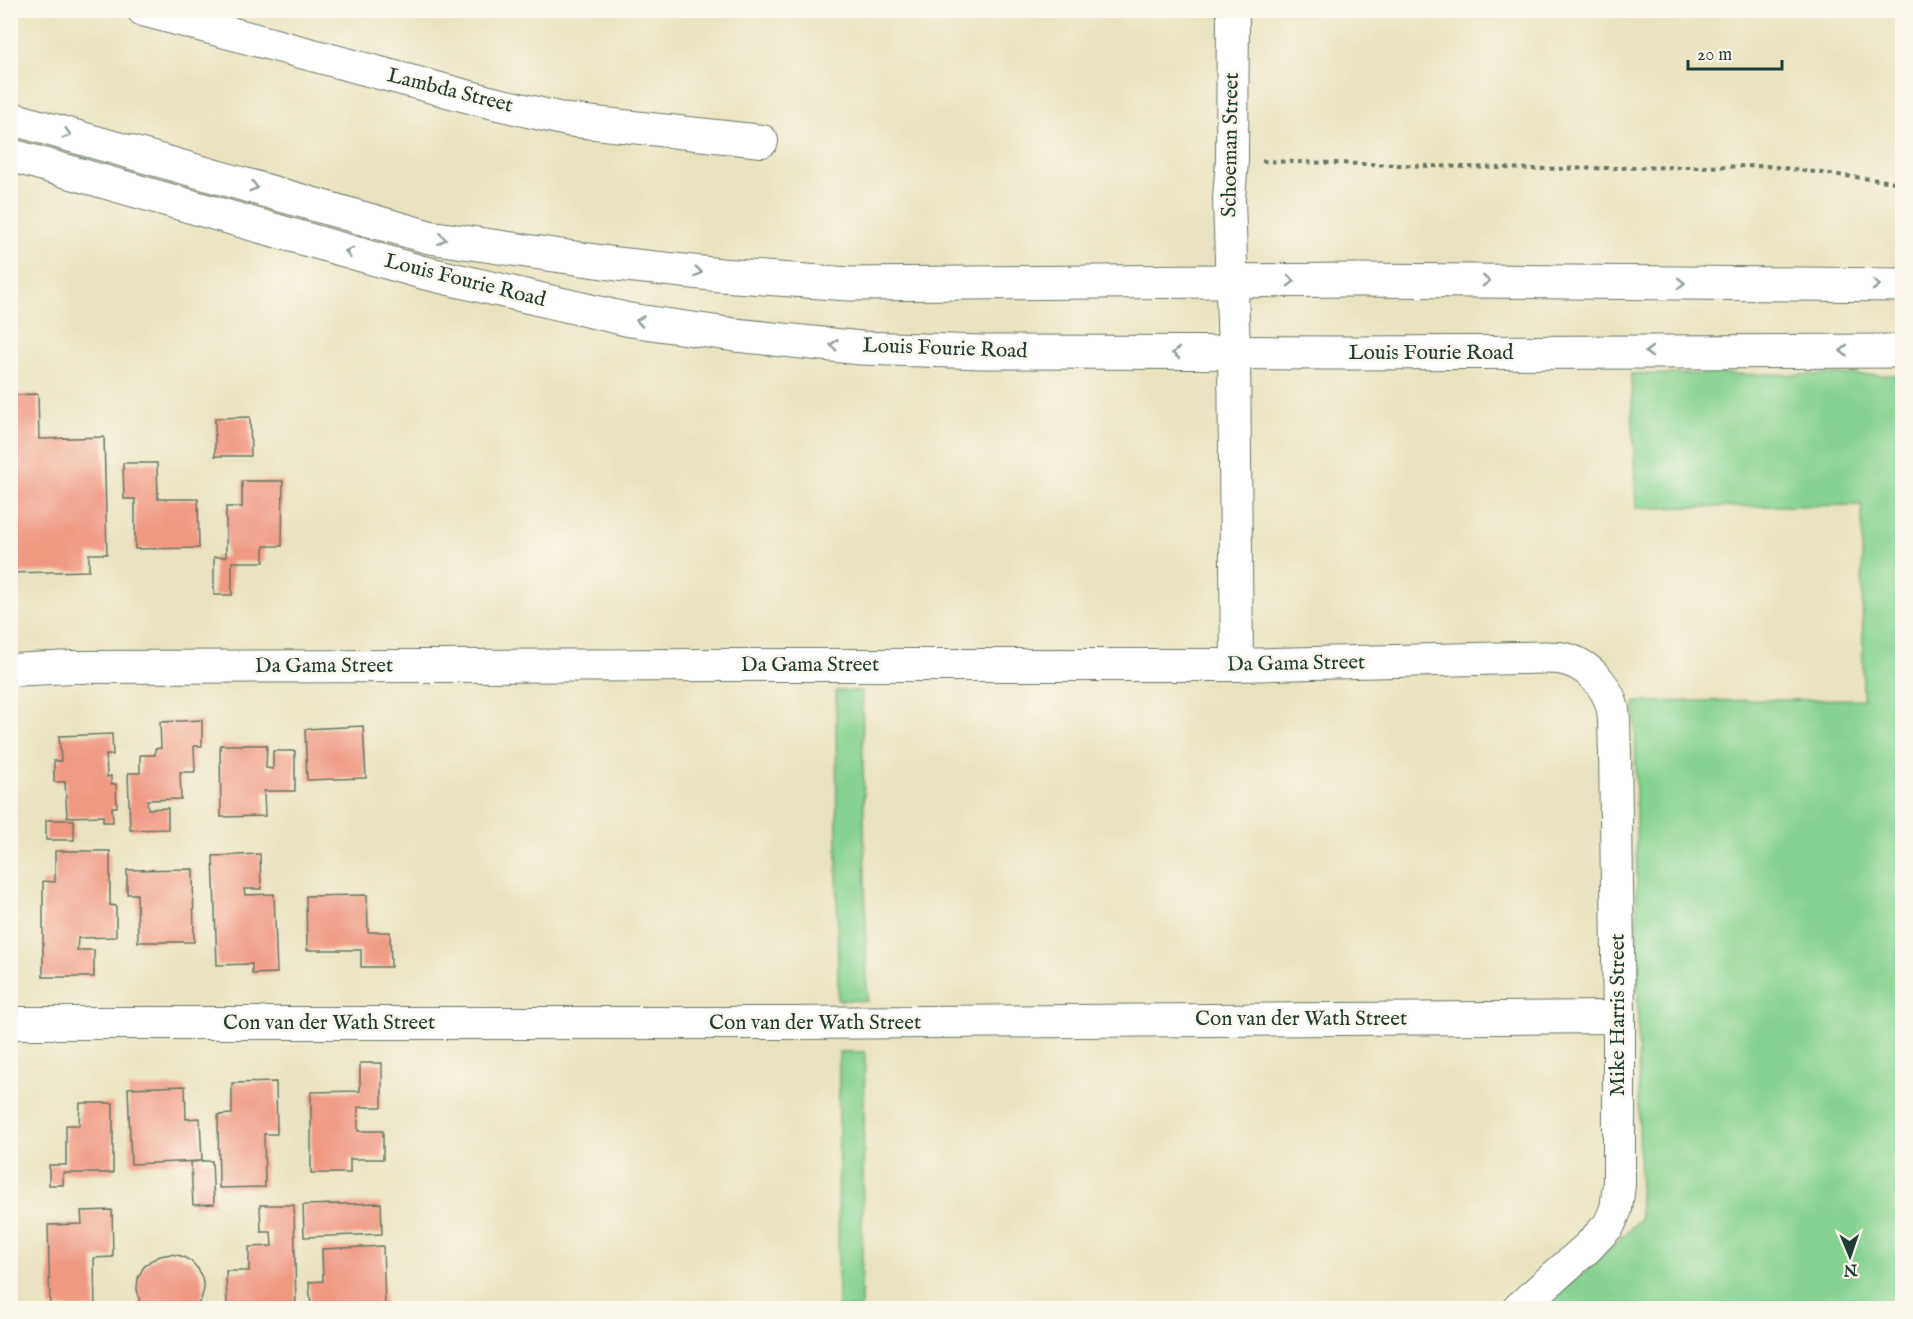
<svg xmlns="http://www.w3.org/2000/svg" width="1913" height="1319" viewBox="0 0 1913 1319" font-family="'IM FELL English',serif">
<rect width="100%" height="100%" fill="#fbf7ec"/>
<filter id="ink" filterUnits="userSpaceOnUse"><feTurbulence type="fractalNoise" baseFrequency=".0167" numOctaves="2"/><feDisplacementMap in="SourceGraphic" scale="12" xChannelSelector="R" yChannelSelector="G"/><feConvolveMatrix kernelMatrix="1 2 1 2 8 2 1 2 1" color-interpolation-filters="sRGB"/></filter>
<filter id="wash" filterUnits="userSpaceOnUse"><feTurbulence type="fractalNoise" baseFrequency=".008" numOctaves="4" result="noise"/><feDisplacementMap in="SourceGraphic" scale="24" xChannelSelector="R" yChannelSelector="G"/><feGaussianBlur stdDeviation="1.35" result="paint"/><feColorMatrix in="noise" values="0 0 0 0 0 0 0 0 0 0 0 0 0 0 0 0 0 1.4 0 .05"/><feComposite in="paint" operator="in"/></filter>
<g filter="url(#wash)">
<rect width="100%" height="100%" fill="#eae3c1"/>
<g fill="#86d391" stroke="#528862" stroke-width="1.5">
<path d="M1631 374 1902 375V1308H1540L1591 1267 1640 1219 1635 702 1863 699 1862 505 1636 508Z"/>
<path d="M836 691H862L867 1001 838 1000Z"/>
<path d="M839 1052H865L861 1308H838Z"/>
</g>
<g id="blocks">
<g fill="#f09981">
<path d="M38 394 39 439 104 437 107 554H89V571L10 573V395Z"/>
<path d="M250 417 251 456H215V418Z"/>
<path d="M123 463H157L158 499H198L199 548 135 549V499H124Z"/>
<path d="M242 481H283L282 546H264V562H232V595H214V557H226V507H242Z"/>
<path d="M202 720V746H194L195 772H180L181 799 147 800 148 809 168 808V829L130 830 128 773H140V755H155V749L161 748 160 722Z"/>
<path d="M363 726 366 778 307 780 305 729Z"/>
<path d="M112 734 113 755H106L107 777 111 776V784H116L117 807H112L113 822H103V816L67 817 65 782H54V761H61L59 736Z"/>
<path d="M220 745H267L266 768 273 769V751H295V791H264L265 816 221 817Z"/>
<rect x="46" y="820" width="28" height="20"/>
<path d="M55 851H110V905L116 906V937L78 938 77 950H94V977H43V881L55 882Z"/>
<path d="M260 854 261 889H244L245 895 274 894 277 973 252 974V964L217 965 213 856Z"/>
<path d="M193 869 194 942H138L137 894H127V870Z"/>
<path d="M367 895 368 932H390L391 967H361V950H307L306 896Z"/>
<path d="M360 1063H382V1107H358V1131H383V1159H350V1173H311V1092L360 1091Z"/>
<path d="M276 1082 277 1134H264L265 1187 219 1188 218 1115 232 1114V1083Z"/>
<path d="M185 1086 186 1119 200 1118 202 1161 131 1164 128 1088Z"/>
<path d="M80 1103H113V1173H63V1185H49V1165H66V1125H79Z"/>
<path d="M202 1161H212L214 1204 193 1205 191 1162Z"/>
<path d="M381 1203 382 1234 304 1237 303 1205Z"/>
<path d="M260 1205H294L296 1308H227L226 1271H249V1247L272 1246 271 1232H261Z"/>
<path d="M112 1210 113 1257 94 1258 95 1308H50L48 1225 82 1224 81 1211Z"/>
<path d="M383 1246 385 1306 311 1308 309 1282 323 1281 322 1249Z"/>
<path d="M171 1254 181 1256 191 1261 198 1269 202 1278 204 1289 201 1300 195 1308H141L137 1289 138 1278 143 1268 150 1261 160 1256Z"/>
</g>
</g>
</g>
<g filter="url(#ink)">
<use href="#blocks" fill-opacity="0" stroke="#667765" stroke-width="1.5"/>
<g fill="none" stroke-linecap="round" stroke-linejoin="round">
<defs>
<g id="street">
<path d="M143 10 485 101 567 120 762 141"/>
<path d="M1233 10 1232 160 1229 199 1234 353 1237 665"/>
<path d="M10 670 72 667 722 665H1237L1517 658C1531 658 1545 657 1559 658 1585 661 1608 685 1613 710 1615 723 1614 738 1615 752L1619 1017V1185L1616 1209 1609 1225 1587 1248 1519 1308"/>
<path d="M10 1023H795L1619 1017"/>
</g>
<g id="secondary">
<path d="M10 118 429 237 617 264 721 275 849 284 1357 280 1902 285"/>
<path d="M10 155 421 272 630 320 735 335 861 348 982 352 1343 353 1902 351"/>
</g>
</defs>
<use href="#street" stroke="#667765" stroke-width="34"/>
<use href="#secondary" stroke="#667765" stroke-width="35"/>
<path stroke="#667765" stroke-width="4" stroke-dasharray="4.5 4.5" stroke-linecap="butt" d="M1262 161 1535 169 1767 166 1902 183"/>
<use href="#street" stroke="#fff" stroke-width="32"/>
<use href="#secondary" stroke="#fff" stroke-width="33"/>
</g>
<defs><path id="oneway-chevron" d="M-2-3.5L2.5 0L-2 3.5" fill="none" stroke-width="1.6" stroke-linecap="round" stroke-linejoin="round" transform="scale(1.5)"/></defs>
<g stroke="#8f9e9a">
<use href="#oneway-chevron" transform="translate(67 134) rotate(16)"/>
<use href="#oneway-chevron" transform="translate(254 187) rotate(16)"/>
<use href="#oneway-chevron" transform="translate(442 239) rotate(8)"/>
<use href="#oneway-chevron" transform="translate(349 252) rotate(-164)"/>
<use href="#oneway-chevron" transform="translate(698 272) rotate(6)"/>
<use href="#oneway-chevron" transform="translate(1291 281)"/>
<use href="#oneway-chevron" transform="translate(1486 281) rotate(1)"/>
<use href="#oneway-chevron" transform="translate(1681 283) rotate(1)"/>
<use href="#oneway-chevron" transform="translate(1876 285) rotate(1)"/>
<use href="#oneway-chevron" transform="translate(640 321) rotate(-172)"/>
<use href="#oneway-chevron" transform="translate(834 345) rotate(-174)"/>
<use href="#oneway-chevron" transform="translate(1844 351) rotate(180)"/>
<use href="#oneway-chevron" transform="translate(1649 352) rotate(180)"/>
<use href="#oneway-chevron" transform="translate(1176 353) rotate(-180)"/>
</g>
</g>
<g text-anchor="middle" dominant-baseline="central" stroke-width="5" stroke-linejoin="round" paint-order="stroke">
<g font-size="21" fill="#1f3d34" stroke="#fbf7ec">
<text transform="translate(450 91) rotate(14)">Lambda Street</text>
<text transform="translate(1231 145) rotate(-89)">Schoeman Street</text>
<text transform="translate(465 281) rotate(14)">Louis Fourie Road</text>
<text transform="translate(945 349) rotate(2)">Louis Fourie Road</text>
<text x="1431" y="353">Louis Fourie Road</text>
<text transform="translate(1296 664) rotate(-1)">Da Gama Street</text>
<text x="810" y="665">Da Gama Street</text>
<text x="324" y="666">Da Gama Street</text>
<text transform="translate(1618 1015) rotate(-90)">Mike Harris Street</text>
<text x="1301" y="1019">Con van der Wath Street</text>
<text x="329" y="1023">Con van der Wath Street</text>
<text x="815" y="1023">Con van der Wath Street</text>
</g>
</g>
<rect width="1913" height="1319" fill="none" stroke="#fbf7ec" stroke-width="36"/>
<g transform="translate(1850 1256) rotate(178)" stroke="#fbf7ec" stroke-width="4.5" paint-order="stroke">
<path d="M0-4.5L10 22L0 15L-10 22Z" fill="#1f3d34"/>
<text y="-9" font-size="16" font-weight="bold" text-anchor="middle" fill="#1f3d34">N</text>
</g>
<path d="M1688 60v9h94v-9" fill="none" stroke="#1f3d34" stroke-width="3"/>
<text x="1697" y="60" font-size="18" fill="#1f3d34" stroke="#fbf7ec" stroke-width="4.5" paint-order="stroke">20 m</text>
</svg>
